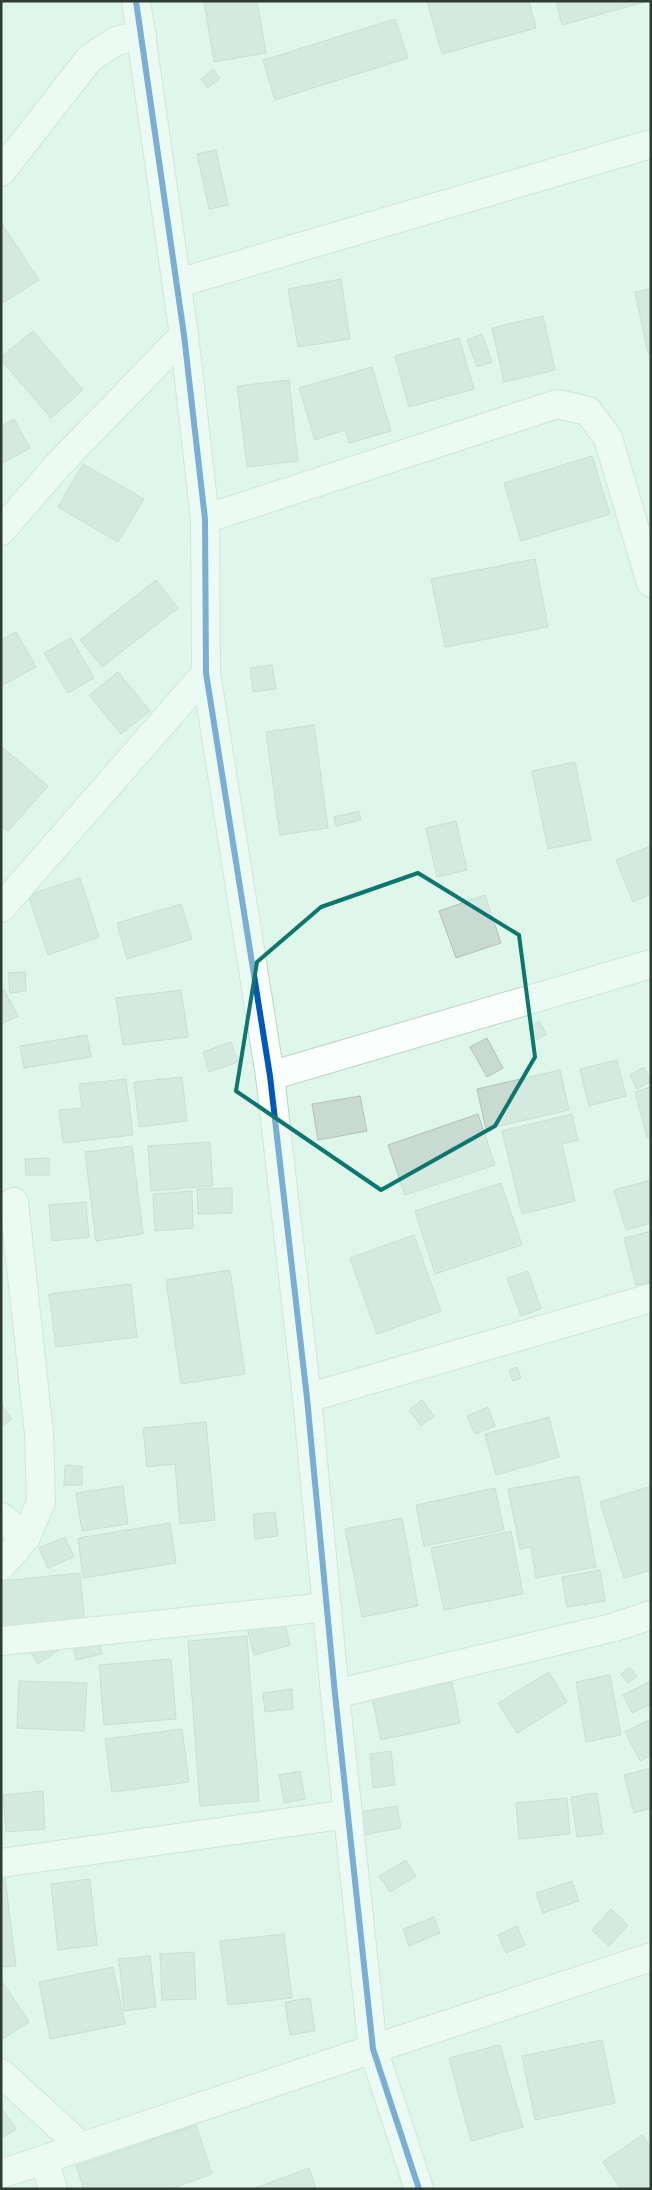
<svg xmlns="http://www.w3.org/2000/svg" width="652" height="2190" viewBox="0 0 652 2190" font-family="Helvetica,sans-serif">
<rect width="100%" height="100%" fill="#dff6eb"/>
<g fill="#c8dad2" stroke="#b0c2ba">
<path d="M204 1H257L266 53 214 62Z"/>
<path d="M427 1H529L536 28 442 54Z"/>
<path d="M556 1H648L562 25Z"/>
<path d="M395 19 408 58 275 100 263 60Z"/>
<path d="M213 69 220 78 208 88 201 79Z"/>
<path d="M216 150 228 205 209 209 197 154Z"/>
<path d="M3 225 39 280 1 304V227Z"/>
<path d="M341 279 350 339 298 347 288 289Z"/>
<path d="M651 289V353H648L635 292Z"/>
<path d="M543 316 555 370 504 382 492 328Z"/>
<path d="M33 331 83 390 51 418 1 360V357Z"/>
<path d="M482 334 492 362 477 367 467 340Z"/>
<path d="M459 338 474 389 409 407 395 356Z"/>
<path d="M372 367 391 431 349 443 345 430 315 440 299 388Z"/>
<path d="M289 380 298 461 247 467 237 386Z"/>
<path d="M14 419 30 448 1 464V426Z"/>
<path d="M592 456 610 514 521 541 504 483Z"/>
<path d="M83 464 144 499 118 542 58 507Z"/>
<path d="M535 559 548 627 445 647 431 579Z"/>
<path d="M156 580 178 608 102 667 80 640Z"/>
<path d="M16 632 36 667 1 686V640Z"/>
<path d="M71 638 94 678 68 693 44 653Z"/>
<path d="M272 665 276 689 253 692 250 668Z"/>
<path d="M118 672 150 711 121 734 89 695Z"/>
<path d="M314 725 328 828 280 835 266 732Z"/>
<path d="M1 746 48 786 8 831 1 826Z"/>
<path d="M575 762 591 840 548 849 532 771Z"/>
<path d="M359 811 361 820 336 826 334 817Z"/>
<path d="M456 821 467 870 437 877 426 828Z"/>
<path d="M651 846V894L633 902 616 860Z"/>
<path d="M80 878 99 937 48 955 28 895Z"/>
<path d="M485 895 501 943 456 958 439 911Z"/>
<path d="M181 904 192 939 127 959 117 923Z"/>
<path d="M25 972 26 991 10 993 8 973Z"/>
<path d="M4 990 18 1016 1 1024V991Z"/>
<path d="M181 990 188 1037 123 1045 116 998Z"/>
<path d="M539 1021 547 1034 537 1040 529 1028Z"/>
<path d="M87 1035 91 1057 24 1068 20 1046Z"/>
<path d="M487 1038 503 1068 487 1077 470 1047Z"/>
<path d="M231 1042 238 1062 209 1072 203 1052Z"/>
<path d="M617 1060 626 1096 589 1106 580 1069Z"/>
<path d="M644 1067 651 1081 637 1089 630 1075Z"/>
<path d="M560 1070 569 1110 486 1129 477 1089Z"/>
<path d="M182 1077 187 1121 139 1127 134 1082Z"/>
<path d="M126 1079 133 1135 63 1143 59 1110 82 1108 79 1084Z"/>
<path d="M651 1087V1136L647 1137 635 1092Z"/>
<path d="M360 1096 367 1131 318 1140 312 1104Z"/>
<path d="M478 1114 495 1165 405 1195 388 1145Z"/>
<path d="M572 1114 578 1140 562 1144 575 1201 522 1214 502 1131Z"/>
<path d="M210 1142 213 1186 151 1191 148 1146Z"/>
<path d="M132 1146 143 1234 96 1241 85 1152Z"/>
<path d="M49 1158V1175H26L25 1159Z"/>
<path d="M651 1180V1223L626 1230 614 1190Z"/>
<path d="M501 1183 522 1245 435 1274 415 1211Z"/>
<path d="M232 1188V1213L198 1214 197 1189Z"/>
<path d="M192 1191 193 1228 155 1231 153 1194Z"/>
<path d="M86 1202 89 1237 52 1241 49 1205Z"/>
<path d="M651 1231V1282L636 1285 624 1238Z"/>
<path d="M414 1235 441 1311 377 1334 350 1258Z"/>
<path d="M230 1270 245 1374 181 1384 166 1280Z"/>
<path d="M528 1271 541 1309 521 1316 507 1278Z"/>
<path d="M131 1284 137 1337 56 1347 49 1294Z"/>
<path d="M517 1367 521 1378 513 1381 509 1370Z"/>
<path d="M422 1400 434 1416 421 1426 409 1410Z"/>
<path d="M1 1404 12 1419 1 1427Z"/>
<path d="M488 1407 495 1426 475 1434 467 1416Z"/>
<path d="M549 1417 559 1457 496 1475 485 1434Z"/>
<path d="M206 1422 215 1520 180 1524 175 1464 147 1467 143 1428Z"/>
<path d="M65 1465 82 1466V1485H64Z"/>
<path d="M579 1476 596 1567 536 1578 531 1547 520 1549 508 1489Z"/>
<path d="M123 1486 128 1524 82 1531 76 1493Z"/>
<path d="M651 1486V1570L624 1578 600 1502Z"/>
<path d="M495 1488 504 1530 424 1546 416 1505Z"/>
<path d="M275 1512 278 1536 255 1539 253 1514Z"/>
<path d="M402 1518 418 1606 362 1617 345 1529Z"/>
<path d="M170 1523 176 1563 83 1578 78 1538Z"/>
<path d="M511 1531 523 1594 444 1610 431 1548Z"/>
<path d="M65 1537 74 1557 48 1568 39 1548Z"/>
<path d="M600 1570 605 1601 567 1607 562 1577Z"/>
<path d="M80 1573 85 1627 1 1635V1581Z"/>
<path d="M283 1615 290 1645 254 1655 246 1624Z"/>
<path d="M247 1636 259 1801 200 1806 188 1641Z"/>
<path d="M53 1638 60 1649 38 1664 31 1653Z"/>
<path d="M98 1639 102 1654 76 1660 73 1645Z"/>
<path d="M171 1659 176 1719 104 1725 99 1665Z"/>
<path d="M629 1667 637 1676 628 1683 621 1674Z"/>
<path d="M549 1672 567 1702 517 1733 498 1703Z"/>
<path d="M610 1675 621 1735 586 1742 576 1682Z"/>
<path d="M19 1681 87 1683 84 1731 17 1728Z"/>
<path d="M452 1682 460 1723 381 1740 372 1698Z"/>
<path d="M649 1682 651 1686V1704L632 1713 623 1695Z"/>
<path d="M292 1689 293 1709 265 1712 263 1693Z"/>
<path d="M651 1719V1755L640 1761 625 1732Z"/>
<path d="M182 1729 189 1782 112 1792 105 1739Z"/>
<path d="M391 1751 395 1785 373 1788 370 1754Z"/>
<path d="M651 1768V1808L634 1813 624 1775Z"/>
<path d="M300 1771 305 1799 284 1803 279 1775Z"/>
<path d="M43 1791 45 1829 6 1832 3 1795Z"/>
<path d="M597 1793 603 1834 577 1837 571 1797Z"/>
<path d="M567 1798 570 1834 519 1839 516 1803Z"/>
<path d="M397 1806 401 1828 363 1835 359 1812Z"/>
<path d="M406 1860 416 1876 390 1892 379 1876Z"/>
<path d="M5 1877 16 1966 1 1967V1878Z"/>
<path d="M90 1879 97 1945 58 1950 51 1884Z"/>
<path d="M572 1881 579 1901 543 1913 536 1893Z"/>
<path d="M611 1909 628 1925 609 1946 592 1930Z"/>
<path d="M434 1917 440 1933 409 1946 403 1929Z"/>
<path d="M517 1926 525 1945 506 1953 498 1935Z"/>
<path d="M284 1934 292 1998 228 2005 220 1941Z"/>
<path d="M194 1952 196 1999 162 2000 160 1954Z"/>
<path d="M150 1956 156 2007 124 2011 119 1959Z"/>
<path d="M113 1967 125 2024 50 2039 39 1982Z"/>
<path d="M1 1980 29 2022 1 2040Z"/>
<path d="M310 1998 315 2031 290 2035 285 2002Z"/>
<path d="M602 2040 615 2103 535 2120 522 2056Z"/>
<path d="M500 2045 523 2127 471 2141 449 2058Z"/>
<path d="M1 2107 16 2129 1 2139Z"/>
<path d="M196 2125 212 2174 170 2189H84L76 2166Z"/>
<path d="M642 2135 651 2147V2189H621L603 2162Z"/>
<path d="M309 2168 316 2189H253Z"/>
</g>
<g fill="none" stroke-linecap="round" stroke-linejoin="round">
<defs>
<g id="minor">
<path d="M136 1 184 335 205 519 206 673 270 1076 307 1398 335 1694 373 2049 651 1957"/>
<path d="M1 172 90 58 116 41 142 35"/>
<path d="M178 283 651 144"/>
<path d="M205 519 557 404 588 411 608 438 651 583"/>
<path d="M1 531 58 465 184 335"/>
<path d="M1 908 206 673"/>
<path d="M270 1076 651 964"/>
<path d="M307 1398 651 1298"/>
<path d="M1 1517 26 1537"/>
<path d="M1 1566 26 1537 41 1502 39 1433 14 1202"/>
<path d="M1 1641 327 1607"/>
<path d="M335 1694 615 1627 651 1615"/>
<path d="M1 1863 348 1814"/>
<path d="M1 2073 82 2147"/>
<path d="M44 2160 53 2189"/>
</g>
<path id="tertiary" d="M1 2174 373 2049 419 2189"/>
</defs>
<use href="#minor" stroke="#c0d2c9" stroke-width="30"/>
<use href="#tertiary" stroke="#c0d2c9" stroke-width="30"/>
<use href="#minor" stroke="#fafefc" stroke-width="28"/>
<use href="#tertiary" stroke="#fafefc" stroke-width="28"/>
<defs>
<path id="cycleway" d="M136 1 184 335 205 519 206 673 270 1076 307 1398 335 1694 373 2049 419 2189"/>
</defs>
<use href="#cycleway" stroke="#fff" stroke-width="9"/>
<use href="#cycleway" stroke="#0057b8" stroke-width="6"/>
</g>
<path d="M0 0H652V2190H0ZM418 873 519 935 535 1057 495 1126 381 1190 236 1091 257 962 321 907Z" fill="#dff6eb" fill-opacity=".55" fill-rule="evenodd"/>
<path fill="none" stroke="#0f766e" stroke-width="4" stroke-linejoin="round" d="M418 873 519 935 535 1057 495 1126 381 1190 236 1091 257 962 321 907Z"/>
<rect width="652" height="2190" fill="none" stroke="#2d3d35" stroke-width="5"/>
</svg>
